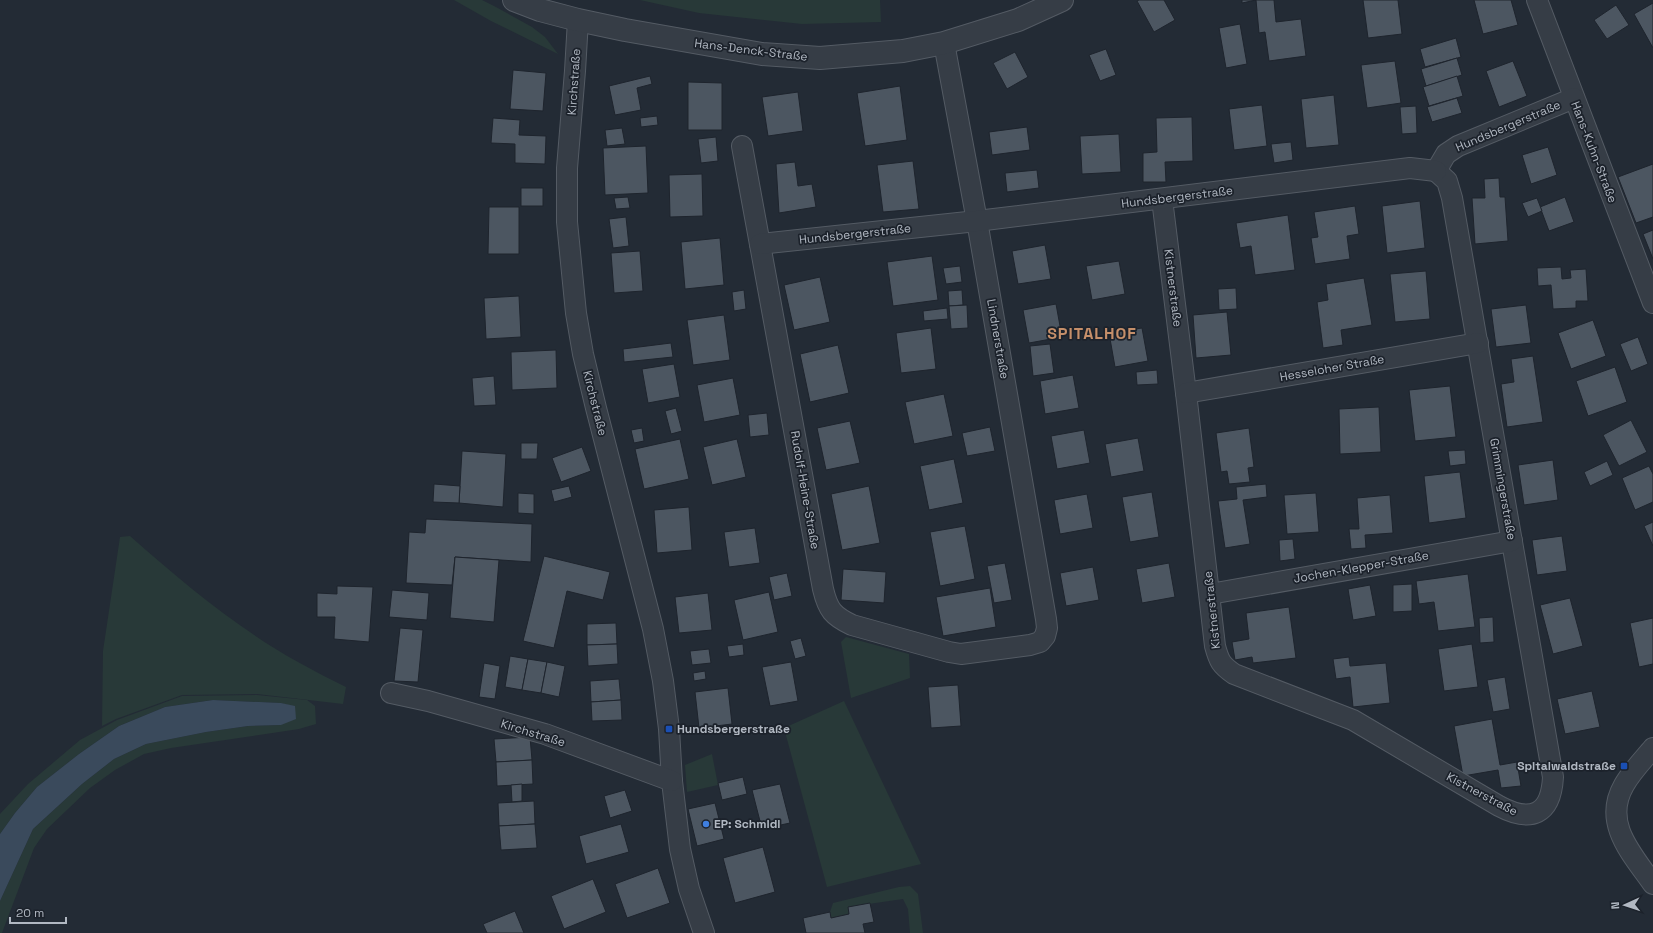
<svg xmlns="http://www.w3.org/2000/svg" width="1653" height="933" viewBox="0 0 1653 933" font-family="'Space Grotesk',sans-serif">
<rect width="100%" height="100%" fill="#232b35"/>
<g fill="#283938">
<path d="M454 0H482L494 6 532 27 545 37 558 54 491 21Z"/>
<path d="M640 0H880L881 22 802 24 699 13Z"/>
<path d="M130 536C182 582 237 628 298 662 314 671 330 679 346 687L343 704 257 694 182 695 116 719 102 726 103 651 120 537Z"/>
<path d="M846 637 909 654 910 678 851 698 841 642Z"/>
<path d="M257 695 307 700 315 706 316 724 299 729 171 748 144 754 115 770 90 788 47 829 34 848 2 933H0V901L33 829 82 784 114 759 146 744 206 732 248 726 281 725 295 707 281 703 213 700 165 707 119 726 79 754 37 787 15 813 0 834V814L28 784 80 740 117 720 182 696Z"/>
<path d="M844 701 921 864 827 887 784 728Z"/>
<path d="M712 754 718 785 687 792 685 765Z"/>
<path d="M910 886 918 894 923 933H910L908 909 903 899 848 907 849 914 831 918 830 912 833 903 899 887Z"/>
</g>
<path fill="#3a4a5c" d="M213 700 281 703 295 706 296 719 281 725 248 726 206 732 146 744 114 759 82 784 33 829 0 901V834L15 813 37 787 79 754 119 726 165 707Z"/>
<g fill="#4c5661" stroke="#1e242d">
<path d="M1139 0H1164L1175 20 1154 32 1137 1Z"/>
<path d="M1242 0H1274L1276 22 1301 19 1306 56 1269 61 1265 32 1259 33 1256 0 1242 3Z"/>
<path d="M1363 0H1398L1402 34 1368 38Z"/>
<path d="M1474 0H1511L1518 25 1483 34Z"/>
<path d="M1653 3V48L1634 14Z"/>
<path d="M1616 5 1629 25 1607 39 1594 20Z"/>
<path d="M1240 24 1247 64 1226 68 1219 28Z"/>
<path d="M1456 38 1461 57 1425 67 1420 49Z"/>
<path d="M1106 49 1116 75 1100 81 1089 55Z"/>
<path d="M1015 52 1028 77 1007 89 993 63Z"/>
<path d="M1457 58 1462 75 1426 86 1421 69Z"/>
<path d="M1395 61 1401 103 1367 108 1361 65Z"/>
<path d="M1513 61 1527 96 1499 107 1486 71Z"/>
<path d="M513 70 546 73 543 111 510 109Z"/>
<path d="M650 76 652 84 637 88 641 110 615 115 609 86Z"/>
<path d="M1457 76 1463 96 1429 106 1423 87Z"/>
<path d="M688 82 722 83V130H688Z"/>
<path d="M900 86 907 140 865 146 857 93Z"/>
<path d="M798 92 803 131 768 136 762 97Z"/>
<path d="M1334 95 1339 145 1306 148 1301 99Z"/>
<path d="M1457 98 1462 113 1432 122 1427 107Z"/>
<path d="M1262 105 1267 146 1234 150 1229 109Z"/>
<path d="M1416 106 1417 133 1402 134 1400 107Z"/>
<path d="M657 116 658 125 641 127 640 118Z"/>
<path d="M1192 117 1193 161 1165 162 1166 182H1143V153L1157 152 1156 118Z"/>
<path d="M493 118 520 120 519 135 546 136 545 164 515 163V144L491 143Z"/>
<path d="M1027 127 1030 150 992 155 989 132Z"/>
<path d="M622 128 625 144 607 146 605 130Z"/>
<path d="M1119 134 1121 172 1082 174 1080 136Z"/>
<path d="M716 137 718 161 701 163 698 139Z"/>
<path d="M1291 142 1293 160 1274 163 1271 144Z"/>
<path d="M646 146 648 193 605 195 603 148Z"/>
<path d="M1548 147 1557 175 1531 184 1522 155Z"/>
<path d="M913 161 919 209 883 212 877 165Z"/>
<path d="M795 162 798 186 812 184 816 207 779 213 776 164Z"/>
<path d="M1653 164V217L1636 223 1618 177Z"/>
<path d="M1037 170 1039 188 1007 192 1005 173Z"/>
<path d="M702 174 703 216 670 217 669 175Z"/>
<path d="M1499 178 1500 197H1505L1508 241 1475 244 1472 198H1485L1484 179Z"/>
<rect x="521" y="188" width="22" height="18"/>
<path d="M628 197 630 208 616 209 614 198Z"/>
<path d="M1565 197 1574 222 1549 231 1540 207Z"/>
<path d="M1537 198 1542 211 1528 217 1522 203Z"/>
<path d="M1420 201 1425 248 1387 253 1382 206Z"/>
<path d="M1355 206 1359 234 1347 236 1350 259 1315 264 1311 238 1318 237 1314 212Z"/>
<path d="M489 207H519V254H488Z"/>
<path d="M1288 215 1295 270 1255 275 1251 246 1240 248 1236 223Z"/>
<path d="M626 217 629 246 613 248 609 219Z"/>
<path d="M1653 230V259L1643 234Z"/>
<path d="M720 238 724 285 685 289 681 242Z"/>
<path d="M1045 245 1051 279 1018 284 1012 251Z"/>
<path d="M640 251 643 291 614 293 611 253Z"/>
<path d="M932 256 938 300 893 306 887 262Z"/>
<path d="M1119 261 1125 294 1092 300 1086 266Z"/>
<path d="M960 266 962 282 946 284 943 268Z"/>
<path d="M1561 267 1562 279 1571 278 1570 270 1586 269 1588 301H1576V308L1553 309 1551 285 1538 286 1537 268Z"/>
<path d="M1426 271 1430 319 1395 322 1390 274Z"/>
<path d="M820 277 830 322 794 330 784 285Z"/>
<path d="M1364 278 1372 325 1341 330 1343 345 1323 348 1317 302 1328 300 1326 284Z"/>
<path d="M1236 288 1237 309 1219 310 1218 289Z"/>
<path d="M744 290 746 309 734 311 732 292Z"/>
<path d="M962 290 963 305 949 306 948 291Z"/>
<path d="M519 296 521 337 486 339 484 298Z"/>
<path d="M1056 304 1062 337 1029 343 1023 310Z"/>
<path d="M967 305 968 328 951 329 949 306Z"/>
<path d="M1526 305 1531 343 1496 347 1491 309Z"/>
<path d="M947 308 948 319 924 321 923 311Z"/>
<path d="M1227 312 1231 355 1196 358 1193 315Z"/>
<path d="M724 315 730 360 693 365 687 320Z"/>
<path d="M1593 320 1606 356 1571 369 1558 333Z"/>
<path d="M931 328 936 369 901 373 896 333Z"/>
<path d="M1142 328 1148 361 1115 367 1109 333Z"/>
<path d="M1638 337 1648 364 1631 371 1620 344Z"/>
<path d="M671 343 673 357 624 362 623 349Z"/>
<path d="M1050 344 1054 373 1033 376 1030 346Z"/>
<path d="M838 345 849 393 810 402 800 354Z"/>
<path d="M556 350 557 388 512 390 511 352Z"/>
<path d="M1533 356 1543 422 1507 427 1501 384 1514 382 1511 359Z"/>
<path d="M674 364 680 397 648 403 642 369Z"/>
<path d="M1615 367 1627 402 1588 416 1576 381Z"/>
<path d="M1157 370 1158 384 1137 385 1136 372Z"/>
<path d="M1073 375 1079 408 1045 414 1040 381Z"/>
<path d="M494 376 496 405 474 406 472 378Z"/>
<path d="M733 378 740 415 704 422 697 385Z"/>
<path d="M1450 386 1456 437 1415 441 1409 390Z"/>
<path d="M944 394 953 436 914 444 905 402Z"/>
<path d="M1379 407 1381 452 1340 454 1339 409Z"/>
<path d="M676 408 682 431 671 434 665 411Z"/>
<path d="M767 413 769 435 750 437 748 415Z"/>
<path d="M1631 420 1647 452 1619 466 1603 435Z"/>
<path d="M850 421 860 463 826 470 817 428Z"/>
<path d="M990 427 995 451 967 456 962 433Z"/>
<path d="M642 428 644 441 634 443 631 430Z"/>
<path d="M1249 428 1254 467 1248 468 1250 482 1229 484 1227 471 1221 472 1216 433Z"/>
<path d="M1084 430 1090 463 1057 469 1051 436Z"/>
<path d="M1138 438 1144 471 1111 477 1105 444Z"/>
<path d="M680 439 689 479 644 489 635 449Z"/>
<path d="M737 439 746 477 712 485 703 447Z"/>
<path d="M521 443H538L537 459H521Z"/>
<path d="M582 447 591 471 561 482 552 458Z"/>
<path d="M1465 450 1466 464 1450 466 1448 451Z"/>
<path d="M462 451 506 454 503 507 459 503Z"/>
<path d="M954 459 963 503 929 510 920 466Z"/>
<path d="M1553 460 1558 500 1524 505 1518 465Z"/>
<path d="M1607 461 1613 475 1590 486 1584 472Z"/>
<path d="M1649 466 1653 474V502L1635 510 1622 478Z"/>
<path d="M1460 472 1466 518 1429 523 1424 476Z"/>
<path d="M434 484 460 486 459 503 433 502Z"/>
<path d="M1266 484 1267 497 1243 500 1250 544 1225 548 1218 501 1237 499 1236 487Z"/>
<path d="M569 486 572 497 554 502 551 490Z"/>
<path d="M869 486 880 543 842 550 831 494Z"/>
<path d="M1152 492 1159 537 1130 542 1122 497Z"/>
<path d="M518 493 534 494V514L518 513Z"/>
<path d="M1316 493 1319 532 1287 534 1284 495Z"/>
<path d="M1087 494 1093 528 1060 534 1054 500Z"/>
<path d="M1390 495 1393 533 1365 535 1366 548 1351 549 1349 529H1359L1357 498Z"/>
<path d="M689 507 692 550 657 553 654 510Z"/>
<path d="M426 519 532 524 531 562 455 557 452 585 406 583 409 532 425 533Z"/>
<path d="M1653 522V546L1644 526Z"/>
<path d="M965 526 975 579 940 586 930 532Z"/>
<path d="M755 528 760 563 729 567 724 532Z"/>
<path d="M1562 536 1567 571 1537 575 1532 540Z"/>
<path d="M1293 539 1295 559 1280 561 1279 540Z"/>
<path d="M544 556 610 572 603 600 567 591 554 648 523 641Z"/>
<path d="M455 557 499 560 494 622 450 618Z"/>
<path d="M1005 563 1012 600 994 603 987 566Z"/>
<path d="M1169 563 1175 597 1142 603 1136 569Z"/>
<path d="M1093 567 1099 600 1066 606 1060 573Z"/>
<path d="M843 569 886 572 884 603 841 600Z"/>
<path d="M787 573 792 596 774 600 769 577Z"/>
<path d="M1468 574 1475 627 1438 631 1434 602 1419 604 1416 581Z"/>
<path d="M1412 584V611L1393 612V585Z"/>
<path d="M1370 585 1376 616 1353 620 1348 589Z"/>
<path d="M337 586 373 587 369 642 334 639 335 617H317V593L337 594Z"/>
<path d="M990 588 996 627 943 636 936 597Z"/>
<path d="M392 590 429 593 427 620 389 617Z"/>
<path d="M769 592 778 632 743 640 734 600Z"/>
<path d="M708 593 712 630 679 633 675 597Z"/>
<path d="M1570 598 1583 646 1553 654 1540 605Z"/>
<path d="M1289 607 1296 658 1253 663 1252 657 1235 660 1232 642 1249 639 1246 613Z"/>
<path d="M1493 617 1494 642 1480 643 1479 618Z"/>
<path d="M1653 618V664L1639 667 1630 623Z"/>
<path d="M616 623 617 644 587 645V624Z"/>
<path d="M400 628 423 630 418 682 394 681Z"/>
<path d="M801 638 806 656 795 659 790 641Z"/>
<path d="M617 644 618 664 588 666 587 645Z"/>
<path d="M743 644 744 655 729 657 727 646Z"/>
<path d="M1472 644 1478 687 1444 691 1438 649Z"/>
<path d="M709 649 711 663 692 665 690 651Z"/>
<path d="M510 656 528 659 522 690 505 687Z"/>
<path d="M1349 657 1350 666 1386 663 1390 703 1353 707 1350 677 1336 679 1333 659Z"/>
<path d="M528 659 547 662 541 693 522 690Z"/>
<path d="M547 662 565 666 559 697 541 693Z"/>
<path d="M791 662 798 701 770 706 762 667Z"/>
<path d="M484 663 500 666 495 699 479 697Z"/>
<path d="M705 671 706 679 694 681 693 673Z"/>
<path d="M1505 677 1510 709 1493 712 1487 680Z"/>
<path d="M619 679 621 700 591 702 590 681Z"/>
<path d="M958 685 961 726 931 728 928 687Z"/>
<path d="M728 688 732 724 699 728 695 692Z"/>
<path d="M1592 691 1600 727 1565 734 1557 699Z"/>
<path d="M621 700 622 720 592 721 591 702Z"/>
<path d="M1492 719 1500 765 1517 762 1521 786 1501 788 1498 770 1463 776 1454 726Z"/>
<path d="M530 737 532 760 496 762 494 739Z"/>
<path d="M532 760 533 784 497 786 496 762Z"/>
<path d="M743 777 747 794 722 800 718 783Z"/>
<path d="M522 784V801L512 802 511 785Z"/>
<path d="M780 784 790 823 762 829 752 790Z"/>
<path d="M625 790 632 811 610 818 604 796Z"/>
<path d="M534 801 535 824 499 826 498 803Z"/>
<path d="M715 803 724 839 697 846 688 809Z"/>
<path d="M535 824 537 848 501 850 499 826Z"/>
<path d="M621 824 629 852 586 864 579 836Z"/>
<path d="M763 847 775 892 735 903 723 858Z"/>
<path d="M658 868 670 903 627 918 615 884Z"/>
<path d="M593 879 606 912 564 929 551 896Z"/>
<path d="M870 903 874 922 863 924 865 933H806L803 918 830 912 831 918 849 914 848 907Z"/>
<path d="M515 911 524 933H487L483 924Z"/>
</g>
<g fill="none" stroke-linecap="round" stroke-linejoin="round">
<defs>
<g id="minor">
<path d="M1537 0 1653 303"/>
<path d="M578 20 575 71 567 168V222L576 313 583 354 596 408 653 629 663 681 669 729 672 781 680 849 689 889 704 933"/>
<path d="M742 146 823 589C828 610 833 616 852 625L949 652 961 654 1030 645 1040 642 1045 636 1047 628 1046 619 977 221 944 43"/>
<path d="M1436 171 1446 154 1458 146 1574 98"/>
<path d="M1162 199 1186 393 1215 646C1219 661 1221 665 1234 674L1353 720 1499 806C1531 823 1551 815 1553 777L1452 198 1447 181 1436 171"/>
<path d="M760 244 977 221 1410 168 1436 171"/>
<path d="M1186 393 1478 343"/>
<path d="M1210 594 1512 541"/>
<path d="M391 693 428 701 545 734 672 781"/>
<path d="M1653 748C1643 760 1632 771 1624 785 1602 823 1632 854 1653 884"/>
</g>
<path id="tertiary" d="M514 0 540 10 578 20 625 30 762 54 820 58 903 51 944 43 1018 20 1062 0"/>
</defs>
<use href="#minor" stroke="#545b64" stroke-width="22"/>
<use href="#tertiary" stroke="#545b64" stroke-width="24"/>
<use href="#minor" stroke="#363d46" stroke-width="20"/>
<use href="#tertiary" stroke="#363d46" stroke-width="22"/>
</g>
<g fill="#1a4fb4" stroke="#1c222b" stroke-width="1.5">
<rect x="665" y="725" width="8" height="8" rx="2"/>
<rect x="1620" y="762" width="8" height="8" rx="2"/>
</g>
<circle fill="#3f7fe0" stroke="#1c222b" stroke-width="1.5" cx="706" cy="824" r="4"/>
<g text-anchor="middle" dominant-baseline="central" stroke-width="3.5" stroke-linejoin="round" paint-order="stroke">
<g font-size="12" fill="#b1b8c2" stroke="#1c222b">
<text transform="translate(751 50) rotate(7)">Hans-Denck-Straße</text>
<text transform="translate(574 82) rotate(-86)">Kirchstraße</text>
<text transform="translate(1508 126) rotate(-23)">Hundsbergerstraße</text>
<text transform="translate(1594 152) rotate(69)">Hans-Kuhn-Straße</text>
<text transform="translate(1177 197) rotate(-7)">Hundsbergerstraße</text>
<text transform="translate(855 234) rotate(-6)">Hundsbergerstraße</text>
<text transform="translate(1173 288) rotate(83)">Kistnerstraße</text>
<text transform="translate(998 339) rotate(80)">Lindnerstraße</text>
<text transform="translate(1332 368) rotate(-10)">Hesseloher Straße</text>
<text transform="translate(595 403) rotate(76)">Kirchstraße</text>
<text transform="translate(1503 489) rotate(80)">Grimmingerstraße</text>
<text transform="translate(805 490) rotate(80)">Rudolf-Heine-Straße</text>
<text transform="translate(1361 567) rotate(-10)">Jochen-Klepper-Straße</text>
<text transform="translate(1212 610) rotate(-96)">Kistnerstraße</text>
<text transform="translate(533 733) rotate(17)">Kirchstraße</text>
<text transform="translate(1482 794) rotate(28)">Kistnerstraße</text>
</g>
<g font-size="12" font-weight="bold" fill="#b1b8c2" stroke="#1c222b" text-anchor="start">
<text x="677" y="729">Hundsbergerstraße</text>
<text x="1616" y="766" text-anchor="end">Spitalwaldstraße</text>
<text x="714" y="824">EP: Schmidl</text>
</g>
<g font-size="16" font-weight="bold" letter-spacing="1" fill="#c58f6a" stroke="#1c222b">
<text x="1092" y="333">SPITALHOF</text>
</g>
</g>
<g transform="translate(1625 905) rotate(267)" stroke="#1c222b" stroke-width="3" paint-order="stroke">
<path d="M0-3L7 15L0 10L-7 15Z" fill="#b1b8c2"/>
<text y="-6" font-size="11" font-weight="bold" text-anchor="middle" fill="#b1b8c2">N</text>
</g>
<path d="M10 917v6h56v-6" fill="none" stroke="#b1b8c2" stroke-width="2"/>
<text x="16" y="917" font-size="12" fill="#b1b8c2" stroke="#1c222b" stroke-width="3" paint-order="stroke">20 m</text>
</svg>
